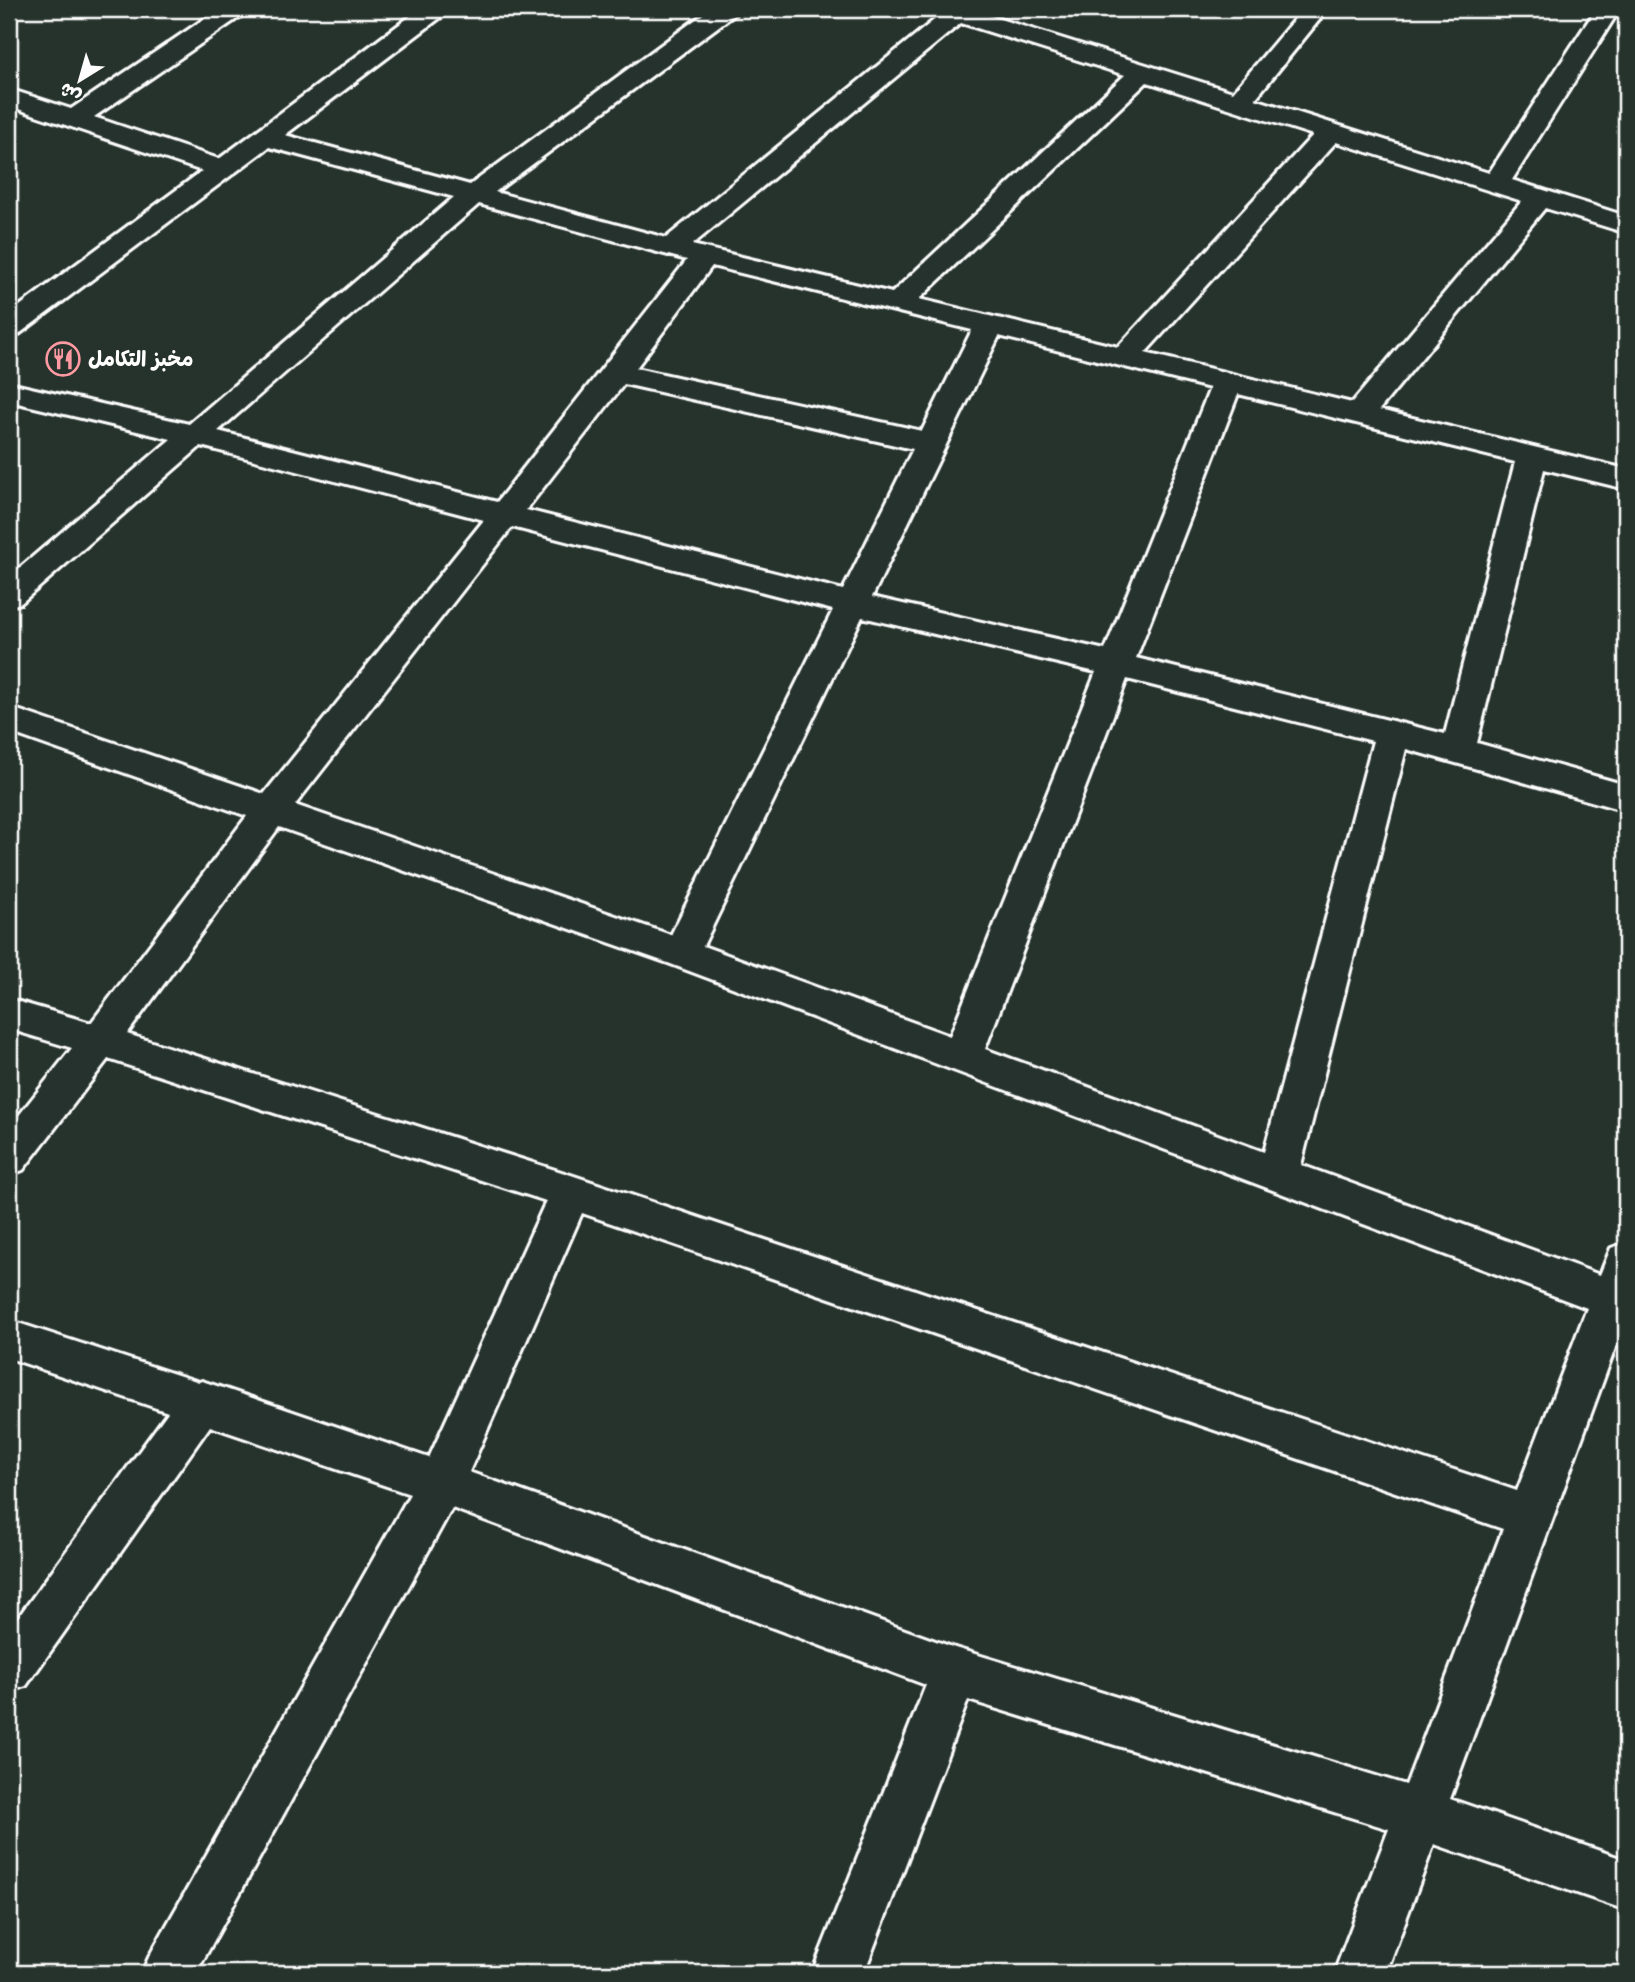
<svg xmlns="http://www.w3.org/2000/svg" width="1635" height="1982" viewBox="0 0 1635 1982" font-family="Sriracha,'Playpen Sans Arabic',sans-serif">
<rect width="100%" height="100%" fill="#26332d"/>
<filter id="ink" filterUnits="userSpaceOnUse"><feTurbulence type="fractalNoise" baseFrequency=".0143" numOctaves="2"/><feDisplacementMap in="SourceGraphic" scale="14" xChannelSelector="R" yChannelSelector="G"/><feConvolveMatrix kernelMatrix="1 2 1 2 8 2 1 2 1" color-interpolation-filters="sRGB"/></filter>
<g filter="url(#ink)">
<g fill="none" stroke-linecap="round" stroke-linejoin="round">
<defs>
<path id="minor" d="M219 9H247L244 14 94 117 219 159 420 9H448L445 14 285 135 470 185 710 9H738L735 14 495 192 666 238 939 16 931 9H968L1233 92 1303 9H1328L1255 99 1489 173 1596 9H1620L1512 180 1626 216V233L1545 208 1379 410 1626 469V489L1544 469 1477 743 1626 785V811L1406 749 1301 1165 1600 1275 1611 1248 1626 1243V1318L1450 1799 1626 1860V1910L1434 1844 1386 1973H1334L1389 1829 968 1700 864 1973H812L926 1685 452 1508 196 1973H142L150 1955 410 1494 210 1426 26 1686 9 1692V1630L168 1412 9 1358V1320L199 1382 202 1381 429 1458 546 1201 108 1059 23 1170 9 1175V1128L72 1048 9 1029V999L91 1023 247 816 9 732V707L264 794 484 520 201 446 21 603 9 606V577L171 439 9 401V383L189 424 454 197 269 147 19 334 9 337V314L202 171 9 106V89L71 109ZM961 23 1125 75 892 293 692 245ZM1147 82 1313 135 1118 347 919 299ZM1336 142 1522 201 1352 403 1145 353ZM479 204 687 260 497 502 218 431ZM712 266 972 330 922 431 636 368ZM999 336 1210 388 1105 650 872 597ZM624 384 913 449 843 590 526 510ZM1238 394 1515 462 1445 734 1136 658ZM512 527 833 610 671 935 295 805ZM862 617 1096 672 950 1036 703 946ZM1127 679 1373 741 1264 1152 985 1049ZM279 827 668 963 1587 1308 1517 1491 571 1175 127 1034ZM582 1213 1503 1529 1406 1785 955 1648 469 1472Z"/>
</defs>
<use href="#minor" stroke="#fff" stroke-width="6"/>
<use href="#minor" fill="#26332d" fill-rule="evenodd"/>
</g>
</g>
<defs>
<symbol id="restaurant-ring" viewBox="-11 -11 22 22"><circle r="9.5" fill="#26332d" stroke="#ff9aa2" stroke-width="1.5"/><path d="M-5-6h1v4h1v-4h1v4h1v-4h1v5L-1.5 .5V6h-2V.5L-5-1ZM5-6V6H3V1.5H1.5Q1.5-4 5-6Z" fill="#ff9aa2"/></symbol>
</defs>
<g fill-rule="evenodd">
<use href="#restaurant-ring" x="44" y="340" width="38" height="38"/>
</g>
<g text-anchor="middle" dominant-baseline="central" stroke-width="7" stroke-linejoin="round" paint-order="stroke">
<g font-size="21" font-weight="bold" fill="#fff" stroke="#26332d" text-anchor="start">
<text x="88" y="359">مخبز التكامل</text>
</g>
</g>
<rect width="1635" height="1982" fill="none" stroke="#26332d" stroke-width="35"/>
<rect x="18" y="18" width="1600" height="1947" fill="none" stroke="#fff" stroke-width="2.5" filter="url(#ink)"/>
<g transform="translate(80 80) rotate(217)" stroke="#26332d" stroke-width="5" paint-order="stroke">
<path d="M0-5L12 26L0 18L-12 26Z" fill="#ffffff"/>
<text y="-10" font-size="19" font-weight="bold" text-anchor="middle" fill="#ffffff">ش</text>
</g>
</svg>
